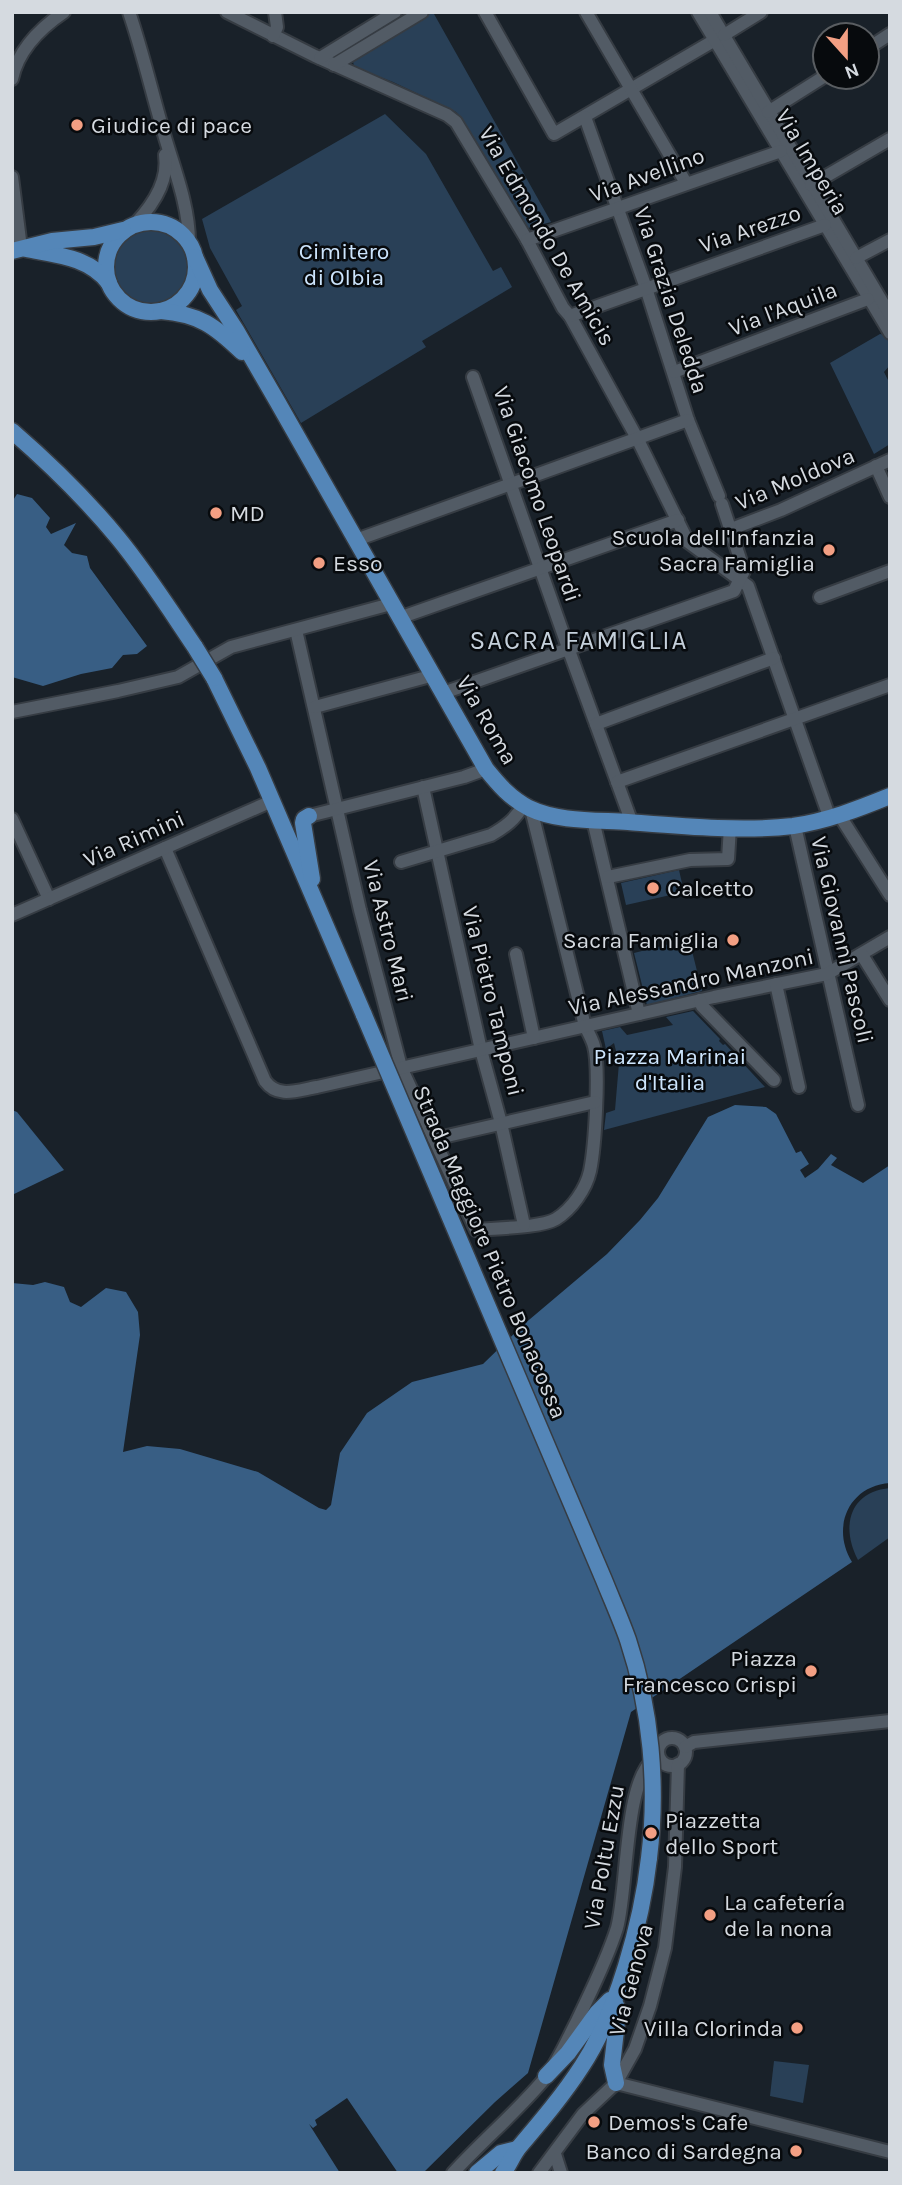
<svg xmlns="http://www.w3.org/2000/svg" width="902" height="2185" viewBox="0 0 902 2185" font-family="Karla,sans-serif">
<rect width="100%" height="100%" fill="#192129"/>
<g fill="#294057">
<path d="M428 14H434L551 222 528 228 462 119 456 112 393 82 354 67 353 61Z"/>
<path d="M385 114 426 154 493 271 501 267 512 287 422 341 426 347 301 423 236 310 242 306 210 248 202 219Z"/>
<circle cx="151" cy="266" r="38"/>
<path d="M880 334 885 335 890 343 888 346 890 365 884 372 890 384V444L874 454 830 363Z"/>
<path d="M679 870 684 892 626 905 621 883Z"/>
<path d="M689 939 702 991 647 1005 634 953Z"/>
<path d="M693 1011 720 1039 719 1041 723 1045 725 1044 765 1087 604 1130 606 1113 615 1110 619 1063 614 1043 606 1049 602 1031 620 1027 627 1035 673 1025 666 1017Z"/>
<path d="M890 1488V1537L858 1560C841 1528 848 1492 890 1488Z"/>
<path d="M774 2061 809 2065 803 2103 770 2096Z"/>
</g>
<g fill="#385e84">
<path d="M17 494 32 498 50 518 46 527 51 534 76 523 64 545 72 553 87 556 90 568 147 646 137 654 123 655 112 668 81 674 43 686 12 677V502Z"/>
<path d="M735 1105 766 1107 776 1114 796 1153 801 1151 809 1164 800 1170 805 1178 818 1169 831 1154 837 1158 831 1165 863 1183 890 1165V1483C848 1486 831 1528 852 1562L631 1712 528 2073 495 2102 423 2173H398L347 2098 315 2120 317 2125 313 2128 309 2124 340 2173H12V1283L33 1285 45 1282 64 1287 70 1302 81 1307 106 1288 126 1292 138 1312 140 1335 123 1452 147 1446 180 1449 258 1472 319 1508 326 1510 331 1505 340 1453 367 1413 412 1382 483 1364 523 1325 607 1254 640 1220 658 1198 708 1117Z"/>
<path d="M12 1110 17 1112 64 1170 12 1195Z"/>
</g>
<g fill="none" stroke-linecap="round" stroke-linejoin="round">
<defs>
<g id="minor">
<path d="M129 12C142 50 151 89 162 127 172 164 189 203 189 242"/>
<path d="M227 12 315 56 447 115 456 122 527 240 563 308 570 316 637 438 688 542 748 586 830 819"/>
<path d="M485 12 554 134 715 40"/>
<path d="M586 12 686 183"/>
<path d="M698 12 890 333"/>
<path d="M710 12 890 315"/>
<path d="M724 35 761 12"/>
<path d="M273 36 277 27 275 12"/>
<path d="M867 49 890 34"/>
<path d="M320 58 395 12"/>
<path d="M334 65 422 12"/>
<path d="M12 79C18 50 39 29 64 12"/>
<path d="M768 112 825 76"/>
<path d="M585 117 646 288 688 420 719 496"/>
<path d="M12 177 21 248"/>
<path d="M811 185 890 139"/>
<path d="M135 224C152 206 169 181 165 155"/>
<path d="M527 240 781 151"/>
<path d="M856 258 890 240"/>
<path d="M570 316 825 225"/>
<path d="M674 372 868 299"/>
<path d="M473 377 571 656 632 823"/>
<path d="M876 466 890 497"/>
<path d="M731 529 781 510 890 460"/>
<path d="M356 540 688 420"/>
<path d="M820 597 890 571"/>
<path d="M399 618 678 520"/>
<path d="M296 630 360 910 401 1067 476 1230C495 1228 541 1228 556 1219 572 1209 586 1189 590 1171 595 1147 600 1069 594 1046 592 1039 588 1032 585 1026L531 809"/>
<path d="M443 693 734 591 744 571 722 504"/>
<path d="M315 707 434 675"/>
<path d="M12 712 118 691 178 677 231 647 391 604"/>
<path d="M596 724 774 658"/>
<path d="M617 782 890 685"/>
<path d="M423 787 481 1050 501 1123 524 1225"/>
<path d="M309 816 464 777 486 769"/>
<path d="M840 816 890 895"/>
<path d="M12 819 49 899"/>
<path d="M593 820 639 1014"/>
<path d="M795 826 858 1105"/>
<path d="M165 848 265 1081C278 1099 298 1090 317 1087L714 997 827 974 890 937"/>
<path d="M401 862 491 835C505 827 516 819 523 805"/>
<path d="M608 877 690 860 728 859 730 827"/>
<path d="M12 915 272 801"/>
<path d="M516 954 534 1038"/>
<path d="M862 955 890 1000"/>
<path d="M776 984 799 1087"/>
<path d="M700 1000 702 1006 774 1080"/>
<path d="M434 1139 595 1102"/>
<circle cx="672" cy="1752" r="14"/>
<path d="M685 1747 694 1742 890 1721"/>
<path d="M616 2083 890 2152"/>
<path d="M555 2154 561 2173"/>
<path d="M453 2173C483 2140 518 2111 546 2077 559 2060 567 2040 577 2021 591 1991 607 1960 617 1928 628 1888 624 1781 654 1759"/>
<path d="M539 2173 583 2114 616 2083 635 2049 650 2006 665 1948 675 1867 678 1764"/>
</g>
<g id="major">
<circle cx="151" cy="267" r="45"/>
<path d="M26 249C57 255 89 257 109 283"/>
<path d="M12 251 52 241 94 237 123 230"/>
<path d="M195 257 210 290 236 330 277 401 486 769C499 785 510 798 529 808 558 822 596 820 628 822 679 826 743 832 793 826 827 821 858 809 890 796"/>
<path d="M161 311C199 314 215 326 242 352"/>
<path d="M12 431C50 464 86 499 118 538 146 572 170 610 195 647"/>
<path d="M214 678 258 768 364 1015"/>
<path d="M309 816 304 819 303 823 312 879"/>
<path d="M616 2005 618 2013 612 2065 616 2083"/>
<path d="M546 2076 568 2053 597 2013 610 2000"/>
<path d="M477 2173 501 2153 517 2149"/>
<path d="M503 2173C510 2164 513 2154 520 2146 542 2120 564 2094 582 2066 617 2013 642 1921 649 1858"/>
</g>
</defs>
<use href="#minor" stroke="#363c43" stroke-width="16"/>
<use href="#major" stroke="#363c43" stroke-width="19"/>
<use href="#minor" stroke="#525b65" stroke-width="12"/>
<use href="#major" stroke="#5486b8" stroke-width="16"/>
<defs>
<g id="major-bridge">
<path d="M195 647 214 678"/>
<path d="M364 1015 604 1580C612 1600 621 1620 628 1640 651 1709 658 1786 649 1858"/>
</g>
</defs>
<use href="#major-bridge" stroke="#363c43" stroke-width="19" stroke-linecap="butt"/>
<use href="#major-bridge" stroke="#5486b8" stroke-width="16"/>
</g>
<g fill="#f39f83" stroke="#070a0d" stroke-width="2.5">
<circle cx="77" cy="125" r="7"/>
<circle cx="216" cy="513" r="7"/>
<circle cx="829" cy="550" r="7"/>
<circle cx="319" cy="563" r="7"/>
<circle cx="653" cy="888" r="7"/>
<circle cx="733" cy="940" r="7"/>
<circle cx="811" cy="1671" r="7"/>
<circle cx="651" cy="1833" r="7"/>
<circle cx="710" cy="1915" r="7"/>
<circle cx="797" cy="2028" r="7"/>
<circle cx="594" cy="2122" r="7"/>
<circle cx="796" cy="2151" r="7"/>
</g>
<g text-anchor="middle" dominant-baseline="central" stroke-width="5" stroke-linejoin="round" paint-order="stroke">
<g font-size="23" fill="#d5dae0" stroke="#070a0d" text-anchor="start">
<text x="91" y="125">Giudice di pace</text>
<text x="230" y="513">MD</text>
<text x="815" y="537" text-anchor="end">Scuola dell'Infanzia<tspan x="815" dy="26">Sacra Famiglia</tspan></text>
<text x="333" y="563">Esso</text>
<text x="667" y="888">Calcetto</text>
<text x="719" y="940" text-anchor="end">Sacra Famiglia</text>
<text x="797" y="1658" text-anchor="end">Piazza<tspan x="797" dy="26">Francesco Crispi</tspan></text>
<text x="665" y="1820">Piazzetta<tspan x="665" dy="26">dello Sport</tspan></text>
<text x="724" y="1902">La cafetería<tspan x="724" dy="26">de la nona</tspan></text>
<text x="783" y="2028" text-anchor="end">Villa Clorinda</text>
<text x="608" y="2122">Demos's Cafe</text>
<text x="782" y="2151" text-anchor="end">Banco di Sardegna</text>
</g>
<g font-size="23" fill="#d5dae0" stroke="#070a0d">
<text transform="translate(812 162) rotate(59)">Via Imperia</text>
<text transform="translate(647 175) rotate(-20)">Via Avellino</text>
<text transform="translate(750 229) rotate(-19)">Via Arezzo</text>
<text transform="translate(547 236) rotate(60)">Via Edmondo De Amicis</text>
<text transform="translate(671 300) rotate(72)">Via Grazia Deledda</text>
<text transform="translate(783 309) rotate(-21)">Via l'Aquila</text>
<text transform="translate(795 479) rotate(-23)">Via Moldova</text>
<text transform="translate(537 494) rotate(71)">Via Giacomo Leopardi</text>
<text transform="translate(487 720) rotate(60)">Via Roma</text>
<text transform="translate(134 839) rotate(-24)">Via Rimini</text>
<text transform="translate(388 931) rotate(76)">Via Astro Mari</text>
<text transform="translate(842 940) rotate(77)">Via Giovanni Pascoli</text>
<text transform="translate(691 982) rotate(-12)">Via Alessandro Manzoni</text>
<text transform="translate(493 1001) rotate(76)">Via Pietro Tamponi</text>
<text transform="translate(490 1252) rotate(67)">Strada Maggiore Pietro Bonacossa</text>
<text transform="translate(604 1857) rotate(-80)">Via Poltu Ezzu</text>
<text transform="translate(631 1980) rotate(-75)">Via Genova</text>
</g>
<g font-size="23" fill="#cde5fd" stroke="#070a0d">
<text x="344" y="251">Cimitero<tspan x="344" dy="26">di Olbia</tspan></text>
<text x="670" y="1056">Piazza Marinai<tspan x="670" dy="26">d'Italia</tspan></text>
</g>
<g font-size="26" letter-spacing="2" fill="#c5d0db" stroke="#070a0d">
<text x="579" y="640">SACRA FAMIGLIA</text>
</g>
</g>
<rect width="902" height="2185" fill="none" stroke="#d5dae0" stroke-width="28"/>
<g transform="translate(846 56) rotate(159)"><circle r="33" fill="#070a0d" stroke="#595d61" stroke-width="2"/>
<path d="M0-5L12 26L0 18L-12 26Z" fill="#f39f83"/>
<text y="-10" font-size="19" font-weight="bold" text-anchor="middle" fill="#d5dae0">N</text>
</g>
</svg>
